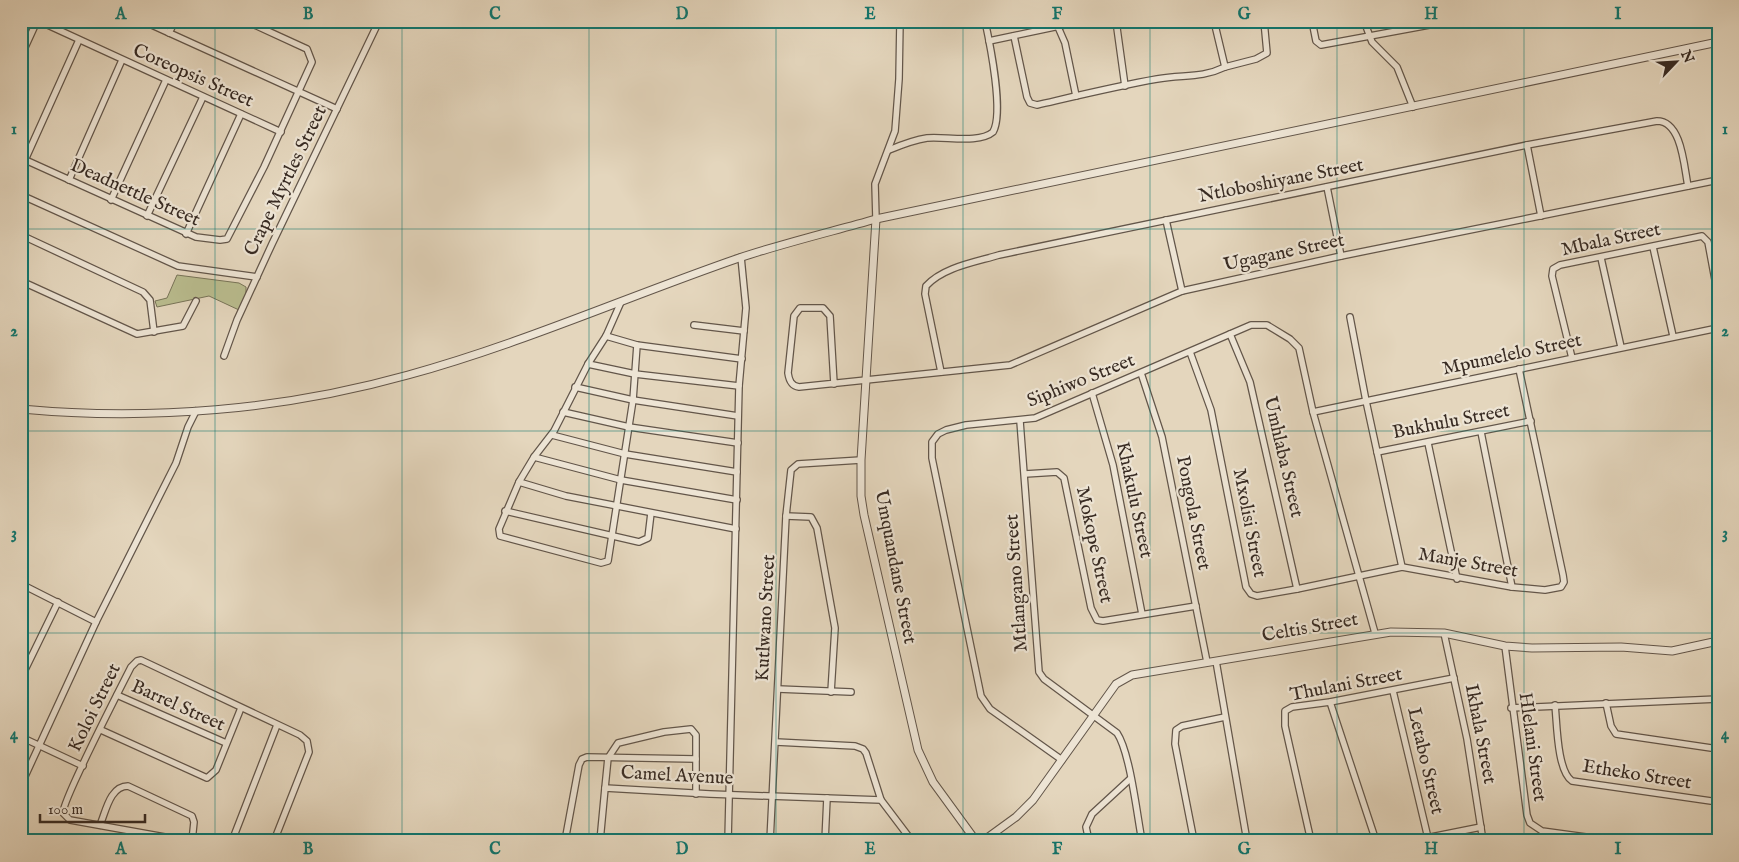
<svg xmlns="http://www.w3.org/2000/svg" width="1739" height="862" viewBox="0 0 1739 862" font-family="'IM FELL English',serif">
<rect width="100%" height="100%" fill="#e4d6bd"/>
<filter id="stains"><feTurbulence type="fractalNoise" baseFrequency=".004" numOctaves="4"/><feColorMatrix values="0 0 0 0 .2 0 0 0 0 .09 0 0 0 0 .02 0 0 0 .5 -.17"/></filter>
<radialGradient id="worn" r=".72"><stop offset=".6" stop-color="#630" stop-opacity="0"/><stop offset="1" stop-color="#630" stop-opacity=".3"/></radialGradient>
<path fill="#b9bc8e" stroke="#787458" d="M177 275 239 283 246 287V296L239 310 209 296 157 307 155 301 167 298Z"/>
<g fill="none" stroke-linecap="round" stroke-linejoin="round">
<defs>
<g id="minor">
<path d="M39 21 281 132"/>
<path d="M143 21 337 109"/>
<path d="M1116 21 1125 86"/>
<path d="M1312 21 1316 41 1321 45 1451 21"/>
<path d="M1364 21 1372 42 1397 67 1413 107"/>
<path d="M1058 27 1065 43 1076 96"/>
<path d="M169 33 175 21"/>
<path d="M1014 36 1027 97 1030 103 1037 105C1076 96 1117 86 1157 79 1183 74 1200 79 1225 67L1214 21"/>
<path d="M989 41 1083 21"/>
<path d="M21 56 37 21"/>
<path d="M1225 67 1256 59 1267 53 1264 21"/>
<path d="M1527 145 1541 216"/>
<path d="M889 150C901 145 913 140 927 138 944 136 979 144 993 132 1004 113 990 44 985 21"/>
<path d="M21 158 196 237 220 240 227 239 264 167 312 62 307 49 246 21"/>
<path d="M25 160 79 40"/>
<path d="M69 180 122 60"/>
<path d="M1327 187 1341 256"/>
<path d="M21 195 178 266 257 277"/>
<path d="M111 200 166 80"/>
<path d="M147 216 203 97"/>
<path d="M876 219 875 184 895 131 899 79 900 21"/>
<path d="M1166 220 1182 291"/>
<path d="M186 234 241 114"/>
<path d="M21 235 143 292 150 300 154 332"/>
<path d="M1653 247 1673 336"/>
<path d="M1601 258 1621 347"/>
<path d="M21 281 137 334 183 326 196 301"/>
<path d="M621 302 606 336 588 364 554 431 534 457 519 482 499 529 500 536 601 563 608 561 633 400 637 345"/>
<path d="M1350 317 1366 401 1402 567"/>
<path d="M694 325 744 331"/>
<path d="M1230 334 1250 382 1297 589"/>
<path d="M606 336 637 345 742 359"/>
<path d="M1190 352 1211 410 1246 587 1251 594 1257 596 1297 589 1402 567 1512 587 1545 590 1561 587 1564 582 1563 575 1519 369"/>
<path d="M224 356 237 320 272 244 379 21"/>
<path d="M1572 358 1552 276 1553 269 1560 265 1702 236 1708 242 1718 296"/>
<path d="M588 364 635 374 739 386"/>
<path d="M941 372 925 294 926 286C943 267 976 262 999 255L1527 145 1657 121C1682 121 1684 167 1688 186"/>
<path d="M1141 373 1162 437 1207 662"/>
<path d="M834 384 830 316 823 308H800L794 316 788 373C789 380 791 386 799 387L1010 365 1182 291 1341 256 1718 180"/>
<path d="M575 387 633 400 738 416"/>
<path d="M1092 393 1113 465 1142 614"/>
<path d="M563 412 629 427 738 443"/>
<path d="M1313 412 1718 328"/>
<path d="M1020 421 1039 672 1044 679 1117 733C1130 752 1137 815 1142 841"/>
<path d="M1481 432 1512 587"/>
<path d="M552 435 625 454 737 472"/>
<path d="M1428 443 1457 579"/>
<path d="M1377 452 1531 421"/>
<path d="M534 457 621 480 737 500"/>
<path d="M1025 474 1057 472 1064 478 1091 608 1097 620 1103 621 1196 606"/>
<path d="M519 482 566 496 736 529"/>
<path d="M505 511 639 542 648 538 651 513"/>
<path d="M786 516 811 517 817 528 835 628 831 692"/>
<path d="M21 584 96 622"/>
<path d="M1444 633 1467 739 1483 841"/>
<path d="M1505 646 1527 815 1530 823 1542 831 1615 841"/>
<path d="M1216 661 1247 841"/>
<path d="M21 678 58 602"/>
<path d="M778 689 851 692"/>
<path d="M1393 691 1428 838"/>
<path d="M117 695 226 743"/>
<path d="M1330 702 1376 841"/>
<path d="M1606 703 1611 726 1616 734 1718 749"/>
<path d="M1555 705C1557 723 1557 771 1572 781L1718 802"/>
<path d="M1511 708 1718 699"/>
<path d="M101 730 207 778 216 770 241 708"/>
<path d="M21 737 83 766"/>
<path d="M776 742 855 746 863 749 866 753 881 800"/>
<path d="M1062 760 990 709 981 696 932 458V442L938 434 946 430 966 425 1035 418 1251 325H1267L1290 339 1299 348 1313 412 1375 633"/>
<path d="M21 785 96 622 176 463 188 427 196 411"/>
<path d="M605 788 608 758 618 743 664 732 691 729 696 735V794"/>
<path d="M100 825C106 811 110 786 128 786L192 816 194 822 192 841"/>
<path d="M187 841 70 820 63 813C62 801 121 687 131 667L137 661 141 660 300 735 307 741 309 752 274 841"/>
<path d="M232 841 277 725"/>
<path d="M565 841 579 765 582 759 587 757 696 759"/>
<path d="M600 841 605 788 710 794 881 800 912 841"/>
<path d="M728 841 739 386 746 308 741 257"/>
<path d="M770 841 786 516 791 470 798 464 861 460"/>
<path d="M825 841 827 798"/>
<path d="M1089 841 1086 827 1092 814 1130 779"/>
<path d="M1194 841 1175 744 1176 730 1182 726 1225 717"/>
<path d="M1311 841 1285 726V711L1292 707 1330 702 1454 678"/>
<path d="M1411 841 1481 827"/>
</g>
<g id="tertiary">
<path d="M876 219 861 460V496L864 515 918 750 933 782 976 841"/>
<path d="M21 409C150 421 283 410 408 375 521 344 629 296 739 258 784 243 830 232 876 219L1718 42"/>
<path d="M983 841 1016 817 1033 800 1116 684 1132 675 1391 632 1444 633 1505 646 1532 648 1621 647 1672 651 1718 641"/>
</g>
</defs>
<use href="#minor" stroke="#63564a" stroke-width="8"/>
<use href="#tertiary" stroke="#63564a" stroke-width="9"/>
<use href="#minor" stroke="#ede4d4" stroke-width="5.5"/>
<use href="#tertiary" stroke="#ede4d4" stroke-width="7"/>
</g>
<path fill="none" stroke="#0f766e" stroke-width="1" stroke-opacity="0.55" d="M215 21V841M402 21V841M589 21V841M776 21V841M963 21V841M1150 21V841M1337 21V841M1524 21V841M21 229H1718M21 431H1718M21 633H1718"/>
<g text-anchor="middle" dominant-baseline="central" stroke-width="4.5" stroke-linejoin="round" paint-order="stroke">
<g font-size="19" fill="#382b23" stroke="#ede4d4">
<text transform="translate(193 76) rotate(24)">Coreopsis Street</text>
<text transform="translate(286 181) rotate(-64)">Crape Myrtles Street</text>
<text transform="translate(1281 181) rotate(-11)">Ntloboshiyane Street</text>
<text transform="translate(135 193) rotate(24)">Deadnettle Street</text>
<text transform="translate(1611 240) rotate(-12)">Mbala Street</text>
<text transform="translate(1284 253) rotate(-12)">Ugagane Street</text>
<text transform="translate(1512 355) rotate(-12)">Mpumelelo Street</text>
<text transform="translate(1081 381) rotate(-22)">Siphiwo Street</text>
<text transform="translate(1451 422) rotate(-11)">Bukhulu Street</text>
<text transform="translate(1283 457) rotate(77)">Umhlaba Street</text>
<text transform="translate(1134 500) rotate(78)">Khakulu Street</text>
<text transform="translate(1193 513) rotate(79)">Pongola Street</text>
<text transform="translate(1249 523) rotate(79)">Mxolisi Street</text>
<text transform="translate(1094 545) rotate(78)">Mokope Street</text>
<text transform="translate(1468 563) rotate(10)">Manje Street</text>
<text transform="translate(895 567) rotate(79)">Umquandane Street</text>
<text transform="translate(1017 583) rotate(-94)">Mtlangano Street</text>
<text transform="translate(766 618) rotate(-87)">Kutlwano Street</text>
<text transform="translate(1310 628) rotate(-10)">Celtis Street</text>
<text transform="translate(1346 685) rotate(-11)">Thulani Street</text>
<text transform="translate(178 706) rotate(24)">Barrel Street</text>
<text transform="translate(95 708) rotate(-64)">Koloi Street</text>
<text transform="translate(1480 734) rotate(79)">Ikhala Street</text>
<text transform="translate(1532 747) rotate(82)">Hlelani Street</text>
<text transform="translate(1425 761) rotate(77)">Letabo Street</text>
<text transform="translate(1637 775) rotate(9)">Etheko Street</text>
<text transform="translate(677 776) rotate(3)">Camel Avenue</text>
</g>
</g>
<rect width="1739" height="862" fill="none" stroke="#e4d6bd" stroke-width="55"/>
<g transform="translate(1676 62) rotate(65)" stroke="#ede4d4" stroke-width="4" paint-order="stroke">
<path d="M0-4L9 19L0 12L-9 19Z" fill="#382b23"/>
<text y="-8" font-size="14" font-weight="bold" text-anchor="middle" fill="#382b23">N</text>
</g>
<path d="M40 814v8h105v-8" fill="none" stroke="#382b23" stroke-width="2.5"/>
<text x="48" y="814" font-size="15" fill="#382b23" stroke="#ede4d4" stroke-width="4" paint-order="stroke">100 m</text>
<rect x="28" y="28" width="1684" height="806" fill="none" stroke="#0f766e" stroke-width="2"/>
<g font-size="16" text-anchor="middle" font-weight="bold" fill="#0f766e">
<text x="121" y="19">A</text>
<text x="308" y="19">B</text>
<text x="495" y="19">C</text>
<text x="682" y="19">D</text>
<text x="870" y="19">E</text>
<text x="1057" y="19">F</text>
<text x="1244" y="19">G</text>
<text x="1431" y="19">H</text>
<text x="1618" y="19">I</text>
<text x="14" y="134">1</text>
<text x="1725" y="134">1</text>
<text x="14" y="336">2</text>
<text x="1725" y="336">2</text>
<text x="14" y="538">3</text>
<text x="1725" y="538">3</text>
<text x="14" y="739">4</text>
<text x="1725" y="739">4</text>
<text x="121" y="854">A</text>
<text x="308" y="854">B</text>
<text x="495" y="854">C</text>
<text x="682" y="854">D</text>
<text x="870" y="854">E</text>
<text x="1057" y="854">F</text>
<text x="1244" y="854">G</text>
<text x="1431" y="854">H</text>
<text x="1618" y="854">I</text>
</g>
<rect width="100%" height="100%" filter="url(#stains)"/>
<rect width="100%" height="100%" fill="url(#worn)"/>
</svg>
